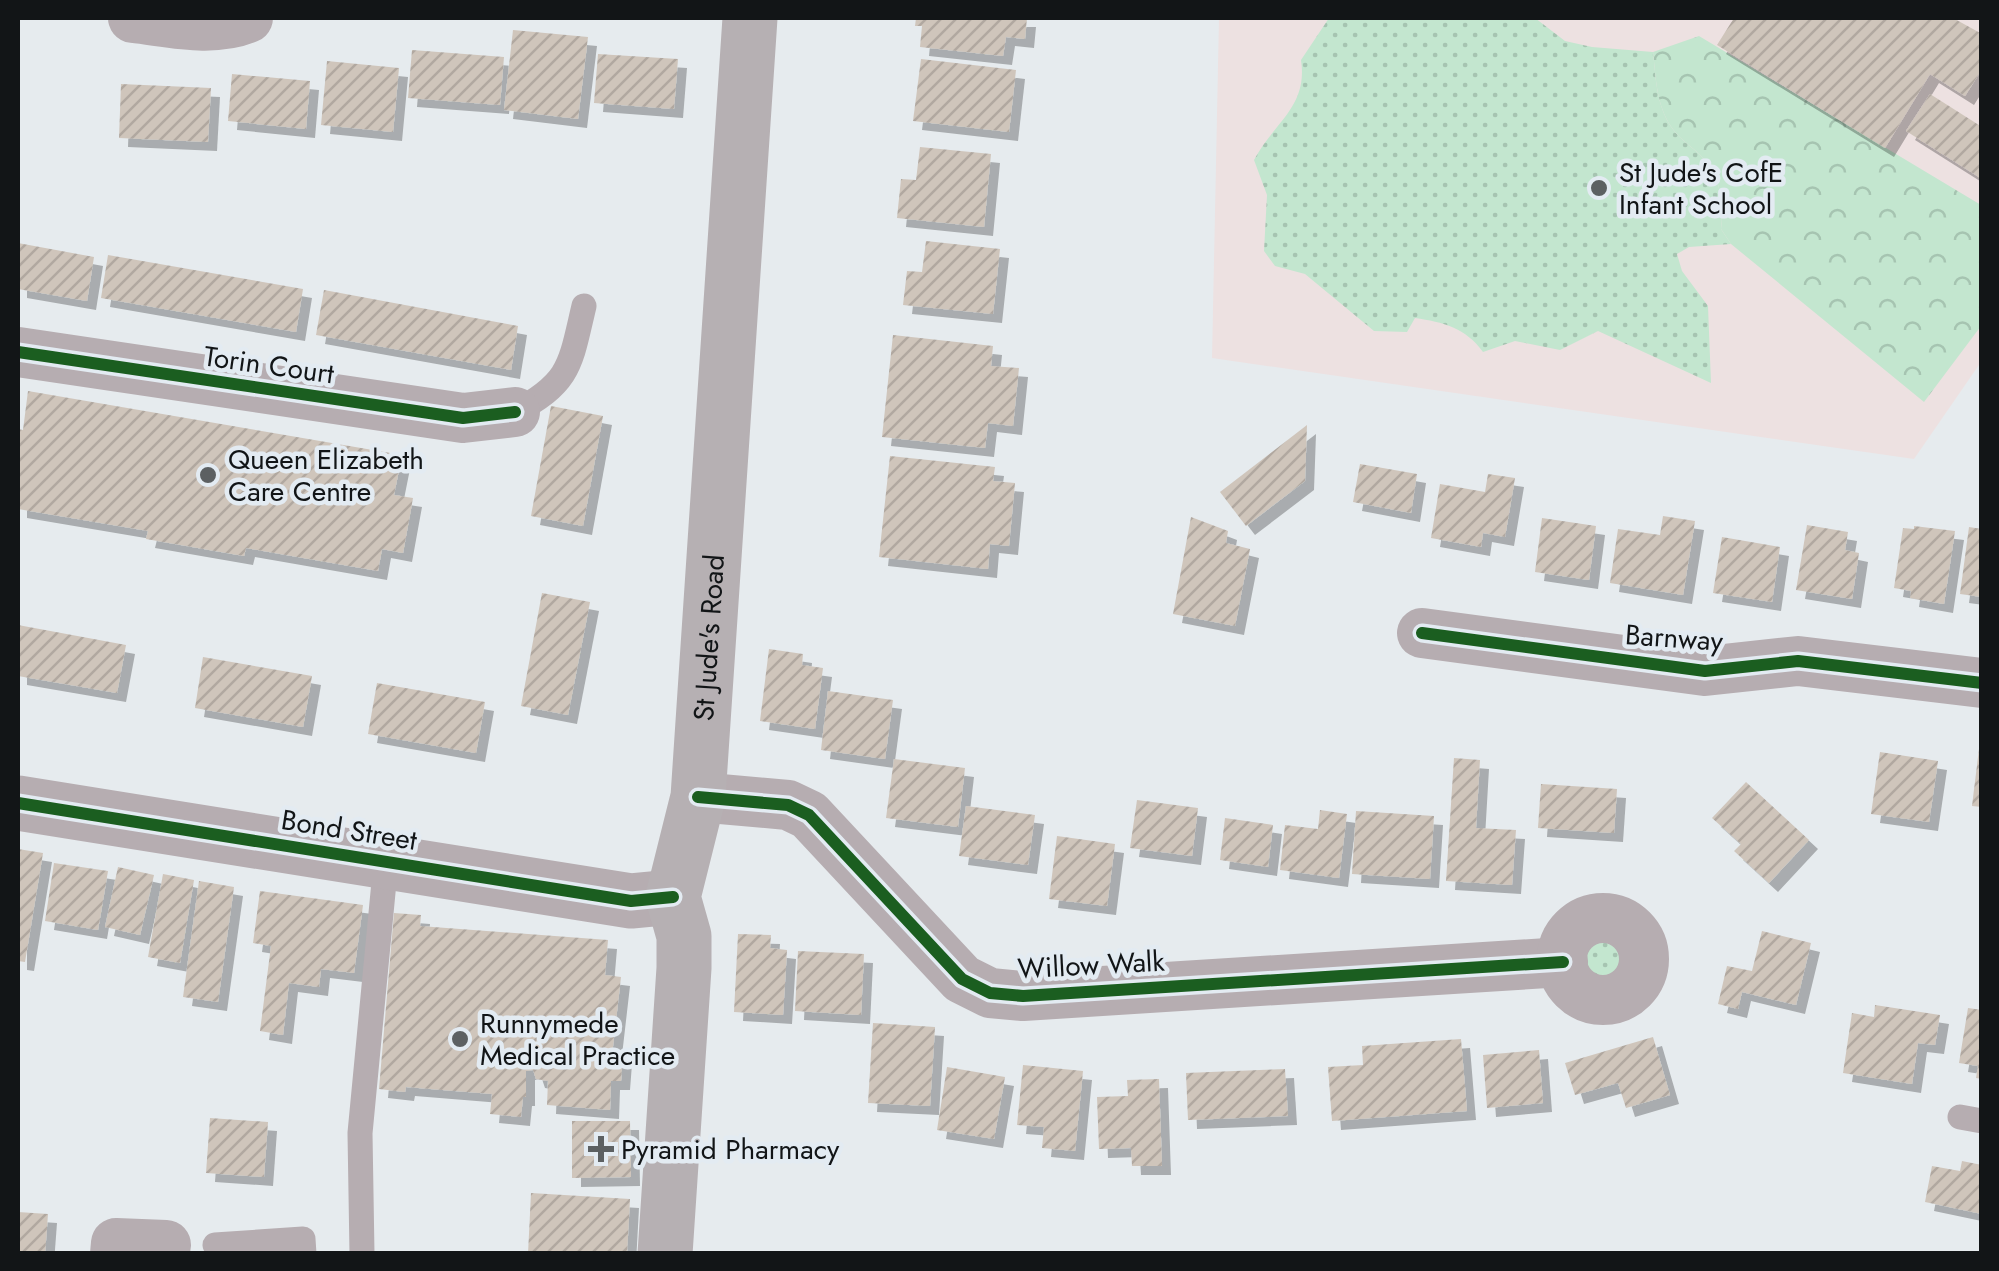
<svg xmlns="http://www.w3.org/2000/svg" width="1999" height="1271" viewBox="0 0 1999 1271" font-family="Jost,sans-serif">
<defs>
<pattern id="grass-dots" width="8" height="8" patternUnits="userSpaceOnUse" patternTransform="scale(2.5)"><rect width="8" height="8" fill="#c3e6cf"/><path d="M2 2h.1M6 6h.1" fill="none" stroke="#a6c4b1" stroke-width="1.8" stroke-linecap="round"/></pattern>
<pattern id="park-crowns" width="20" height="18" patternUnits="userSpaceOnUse" patternTransform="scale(2.5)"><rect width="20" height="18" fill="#c3e6cf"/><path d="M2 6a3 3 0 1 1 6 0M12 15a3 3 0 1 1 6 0" fill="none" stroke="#a6c4b1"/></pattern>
<pattern id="building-hatch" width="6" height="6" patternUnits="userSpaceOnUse" patternTransform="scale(2.5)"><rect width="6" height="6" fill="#cfc5bb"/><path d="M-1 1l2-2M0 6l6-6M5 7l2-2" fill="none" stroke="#b1a8a0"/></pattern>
<filter id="shadow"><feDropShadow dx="9" dy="9" stdDeviation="0" flood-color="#0004"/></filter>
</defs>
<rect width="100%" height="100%" fill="#e6ebee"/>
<path fill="#ede1e1" d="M1219 18H1981V362L1914 459 1212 358Z"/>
<g fill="url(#grass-dots)">
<path d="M1329 18H1535L1565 41 1592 47 1653 52C1656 78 1656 105 1672 128 1681 141 1696 149 1706 161 1721 179 1724 207 1721 229L1731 244 1689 247 1677 254 1682 271 1708 306 1711 383 1598 331 1560 350 1515 341 1483 352C1466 328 1443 322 1415 318L1407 332 1374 331 1305 274 1275 266 1264 251 1267 195 1254 160C1275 121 1308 107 1301 60Z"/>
<circle cx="1604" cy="959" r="25"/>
</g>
<path fill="url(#park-crowns)" d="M1699 36 1981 205V326L1924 402 1731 244 1721 229C1724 207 1721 179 1706 161 1696 149 1681 141 1672 128 1656 105 1656 78 1653 52Z"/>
<g fill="url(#building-hatch)" filter="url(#shadow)">
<path d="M916 18H1027L1025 39 1006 37 1003 56 920 47 922 26H915Z"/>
<path d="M1734 18H1953L1982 34V69L1965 96 1930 74 1885 148 1717 45Z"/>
<path d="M513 30 588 37 578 119 504 110Z"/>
<path d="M412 50 504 57 500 105 408 98Z"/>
<path d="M598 54 678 59 674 109 594 103Z"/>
<path d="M921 59 1016 70 1009 132 913 121Z"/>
<path d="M327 61 399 68 393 132 321 125Z"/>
<path d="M232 74 310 81 306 129 228 121Z"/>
<path d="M121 84 211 88 208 142 119 138Z"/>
<path d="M1930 94 1982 127V179L1906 131Z"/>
<path d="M920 147 991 154 984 227 897 218 901 179 916 180Z"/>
<path d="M926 241 1000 249 993 314 903 305 907 271 922 272Z"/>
<path d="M18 243 94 257 87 301 18 289Z"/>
<path d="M108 255 303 289 296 332 101 298Z"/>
<path d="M324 290 518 326 511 370 316 335Z"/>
<path d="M893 335 993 346 991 366 1019 368 1013 426 988 423 985 448 882 437Z"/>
<path d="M28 391 402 455 394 495 413 498 403 553 382 549 378 571 246 548 244 556 146 539 148 531 18 509V429L23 430Z"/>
<path d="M551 406 603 416 583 526 531 516Z"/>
<path d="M1307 425 1305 481 1246 526 1220 492Z"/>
<path d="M890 456 995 467 993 481 1015 483 1009 546 990 544 988 569 879 557Z"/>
<path d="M1360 464 1417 474 1411 513 1353 502Z"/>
<path d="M1488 474 1515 478 1505 537 1483 533 1481 547 1431 538 1440 484 1485 492Z"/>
<path d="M1663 516 1695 521 1683 595 1610 583 1618 529 1660 535Z"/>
<path d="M1191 517 1228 531 1226 543 1250 549 1235 626 1173 614Z"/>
<path d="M1542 518 1596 526 1589 580 1535 572Z"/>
<path d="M1807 525 1848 532 1845 550 1859 553 1852 599 1796 590Z"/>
<path d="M1914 526 1955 531 1944 604 1910 598 1911 591 1894 588 1903 528 1914 529Z"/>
<path d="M1969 527 1982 529V597L1960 594Z"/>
<path d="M1722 537 1780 547 1772 602 1713 593Z"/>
<path d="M542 593 590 602 568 715 521 706Z"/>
<path d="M18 625 126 645 117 693 18 676Z"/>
<path d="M769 649 803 654 802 665 823 668 815 729 760 721Z"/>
<path d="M203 657 312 676 303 727 195 708Z"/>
<path d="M377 683 485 702 476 753 368 734Z"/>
<path d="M828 691 893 700 885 759 821 750Z"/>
<path d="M1979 749 1982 750V807L1972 806Z"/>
<path d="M1880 752 1938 761 1929 822 1871 814Z"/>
<path d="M1454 758 1480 760 1476 828 1516 830 1512 885 1446 881Z"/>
<path d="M894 759 965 768 958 827 886 818Z"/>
<path d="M1746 782 1809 840 1769 883 1734 851 1741 844 1712 818Z"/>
<path d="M1541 784 1617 789 1614 833 1538 828Z"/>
<path d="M1137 800 1198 808 1192 856 1130 848Z"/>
<path d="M966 806 1035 815 1028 865 959 856Z"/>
<path d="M1320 810 1347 814 1339 878 1280 870 1285 825 1318 829Z"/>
<path d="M1356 811 1434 816 1430 879 1352 874Z"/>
<path d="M1225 818 1273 825 1268 867 1220 860Z"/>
<path d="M1057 836 1115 844 1107 906 1049 899Z"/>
<path d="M18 849 43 853 25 962 18 961Z"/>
<path d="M54 863 108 871 98 930 45 921Z"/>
<path d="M118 867 154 875 140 935 105 927Z"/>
<path d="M163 874 194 880 180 963 148 957Z"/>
<path d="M199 881 234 887 218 1002 183 997Z"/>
<path d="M260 891 363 905 354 973 321 969 319 987 289 983 283 1035 260 1031 271 946 253 943Z"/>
<path d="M394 913 421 915 420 926 608 940 605 975 621 977 612 1055H623L621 1081H611L610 1110 547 1105 548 1081 536 1079 533 1070 526 1071V1097H523L521 1117 490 1114 492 1094 406 1087 405 1092 379 1089Z"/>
<path d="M1762 931 1811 943 1796 1005 1742 992 1738 1009 1718 1004 1727 966 1752 971Z"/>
<path d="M738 934 771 935 770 948 787 950 783 1015 734 1012Z"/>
<path d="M798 951 864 954 861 1015 795 1011Z"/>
<path d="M1875 1005 1940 1015 1935 1045 1918 1043 1912 1084 1843 1073 1852 1013 1874 1017Z"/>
<path d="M1968 1008 1982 1010V1079L1976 1078 1978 1066 1959 1063Z"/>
<path d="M873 1023 935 1027 930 1106 868 1103Z"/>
<path d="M1653 1037 1670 1095 1626 1108 1618 1083 1575 1095 1565 1063Z"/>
<path d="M1461 1039 1467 1111 1332 1121 1328 1067 1363 1065 1362 1046Z"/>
<path d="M1539 1050 1543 1103 1487 1108 1483 1055Z"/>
<path d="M1023 1065 1083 1071 1075 1151 1042 1148 1044 1127 1017 1125Z"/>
<path d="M947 1067 1005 1077 994 1139 937 1130Z"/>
<path d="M1285 1069 1288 1116 1188 1120 1186 1073Z"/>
<path d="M1159 1079 1162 1166H1132L1131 1148 1099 1149 1097 1097 1128 1096 1127 1080Z"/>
<path d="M210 1118 268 1122 264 1177 206 1173Z"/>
<path d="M572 1121H630L631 1177 572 1178Z"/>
<path d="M1962 1161 1982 1165V1214L1925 1202 1932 1166 1960 1171Z"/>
<path d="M531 1193 630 1199 627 1254H528Z"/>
<path d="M18 1212 48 1214 45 1254H18Z"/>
</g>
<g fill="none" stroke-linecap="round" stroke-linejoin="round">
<g stroke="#b6adb1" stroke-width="25">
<path d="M515 412C571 382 570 365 584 306"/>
<path d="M1960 1117 1982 1121"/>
<path d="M215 1245 303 1239 304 1254"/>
<path d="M362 1254 360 1133 386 861"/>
</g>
<g stroke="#b6adb1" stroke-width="50">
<path d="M133 18C170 22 212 33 248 18"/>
<path d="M18 352 463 418 515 412"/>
<path d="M1422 633 1705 671 1798 661 1982 683"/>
<path d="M698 797 788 805 809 815 962 979 990 993 1023 996 1563 962"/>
<circle cx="1603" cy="959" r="41"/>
<path d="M115 1254 116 1243 166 1245"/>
</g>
<path stroke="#b6adb1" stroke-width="55" d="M18 803 631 901 673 897"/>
<path stroke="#b6b0b3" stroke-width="55" id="s1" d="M665 1254 684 968V936L673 897 698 797 750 18"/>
<defs>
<g id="cycleway">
<path d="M18 352 463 418 515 412"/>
<path d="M1422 633 1705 671 1798 661 1982 683"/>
<path d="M698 797 788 805 809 815 962 979 990 993 1023 996 1563 962"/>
<path d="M18 803 631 901 673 897"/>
</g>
</defs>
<use href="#cycleway" stroke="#e3ebf2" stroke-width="19"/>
<use href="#cycleway" stroke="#1b5e20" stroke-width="12"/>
</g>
<g fill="#5c6062" stroke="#e3ebf2" stroke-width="4">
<circle cx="1599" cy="188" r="10"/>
<circle cx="208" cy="475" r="10"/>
<circle cx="460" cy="1039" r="10"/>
<path d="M596 1134h10v10h10v10h-10v10h-10v-10h-10v-10h10z"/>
</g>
<g text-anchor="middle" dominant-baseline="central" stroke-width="9" stroke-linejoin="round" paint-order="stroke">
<g font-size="28" fill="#121517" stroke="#e3ebf2" text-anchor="start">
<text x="1619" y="172">St Jude's CofE<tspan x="1619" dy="32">Infant School</tspan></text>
<text x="228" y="459">Queen Elizabeth<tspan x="228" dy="32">Care Centre</tspan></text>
<text x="480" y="1023">Runnymede<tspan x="480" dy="32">Medical Practice</tspan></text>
<text x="621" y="1149">Pyramid Pharmacy</text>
</g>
<g font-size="28" fill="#121517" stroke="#e3ebf2">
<text transform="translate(269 365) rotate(8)">Torin Court</text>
<text stroke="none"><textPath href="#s1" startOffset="622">St Jude's Road</textPath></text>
<text transform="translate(1674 638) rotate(4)">Barnway</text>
<text transform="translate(349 830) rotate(9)">Bond Street</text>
<text transform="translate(1091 965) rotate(-3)">Willow Walk</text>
</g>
</g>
<rect width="1999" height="1271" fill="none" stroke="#121517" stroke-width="40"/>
</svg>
